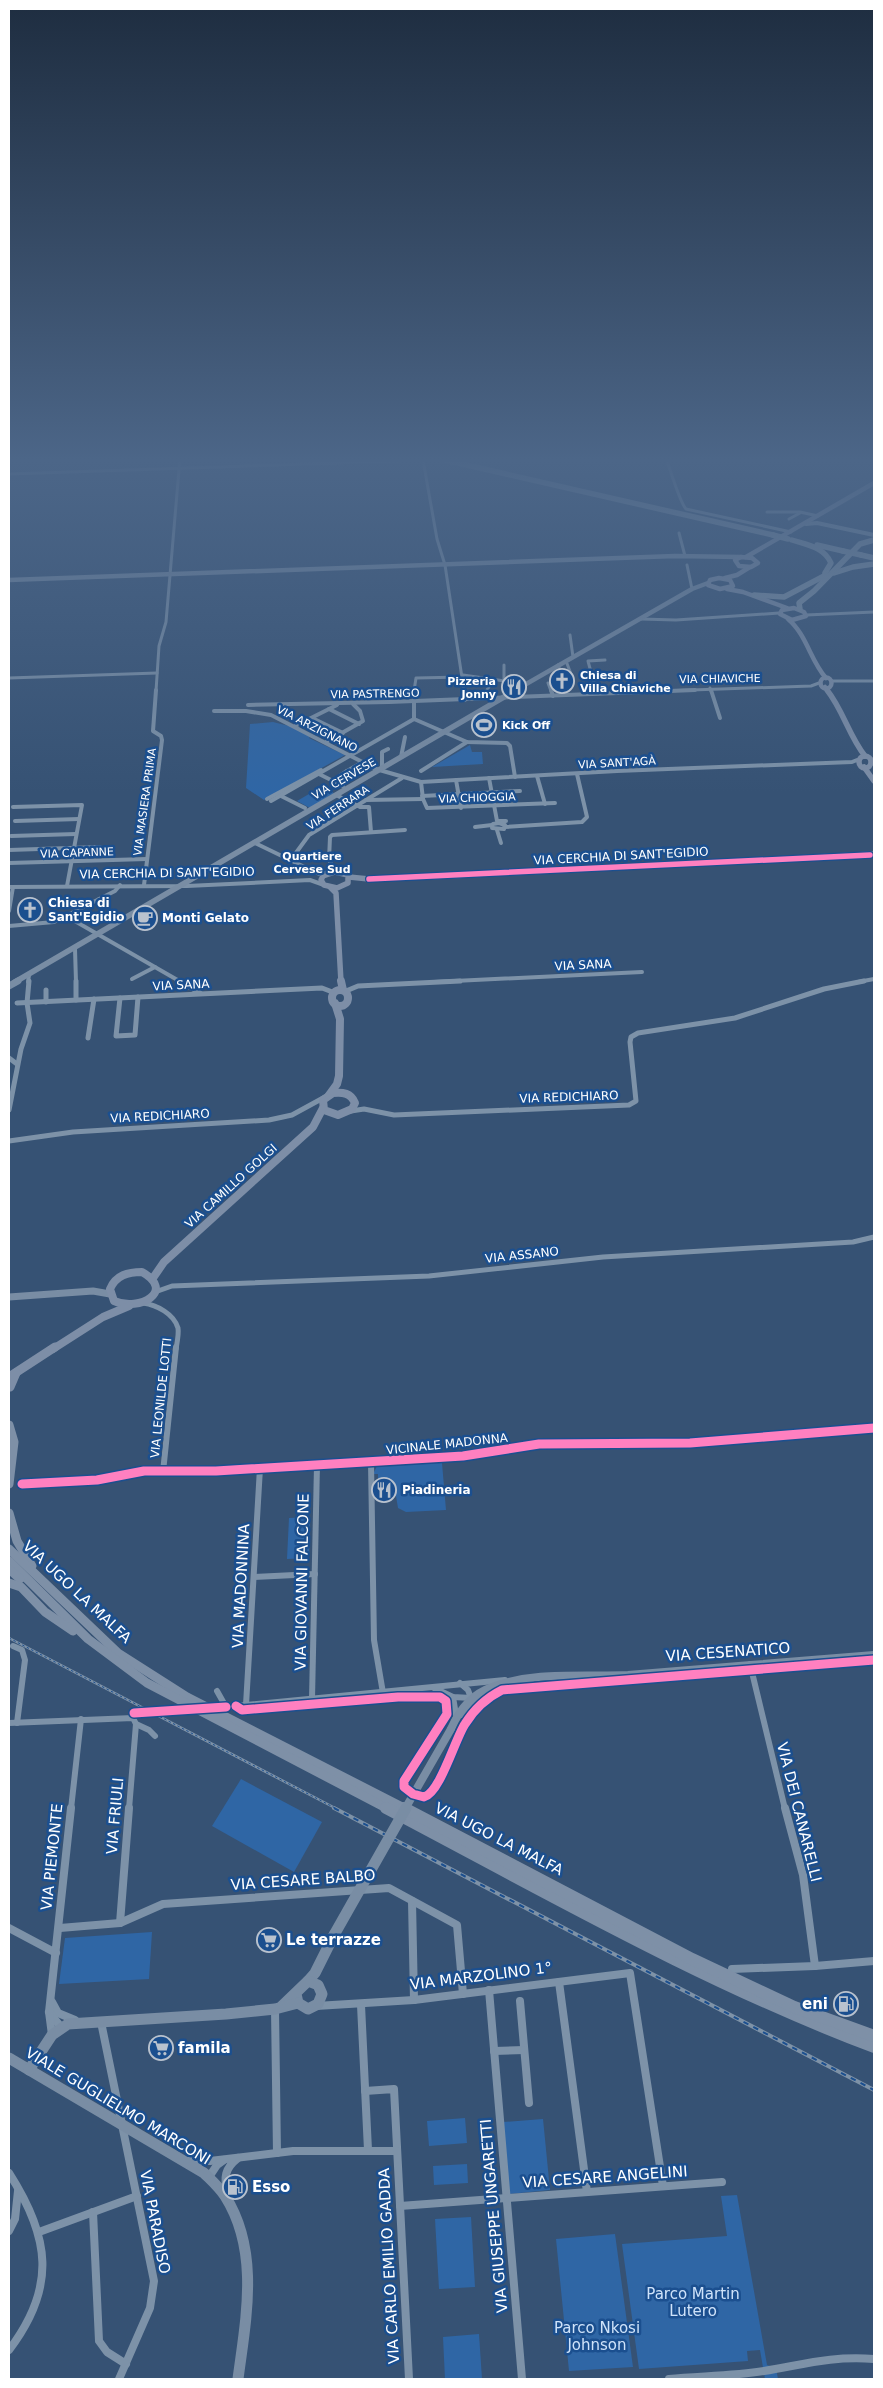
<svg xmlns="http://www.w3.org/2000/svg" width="883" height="2388" viewBox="0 0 883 2388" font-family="'DejaVu Sans',sans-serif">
<rect width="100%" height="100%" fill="#365274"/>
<g fill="#2f66a5">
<path d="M273 722 293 727 311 736 309 738 345 755 264 800 246 788 250 724Z"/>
<path d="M470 745 472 752H482L483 764 432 767Z"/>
<path d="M321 787 334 793 310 808 297 801Z"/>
<path d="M442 1463 446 1510 406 1512 398 1508 396 1496H378V1474H373L377 1466 392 1464Z"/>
<path d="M310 1517 309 1558 287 1559 289 1518Z"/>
<path d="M241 1779 322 1822 294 1872 212 1826Z"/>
<path d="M152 1932 149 1979 59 1984 65 1938Z"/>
<path d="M465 2118 467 2143 429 2146 427 2121Z"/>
<path d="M543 2119 550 2190 509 2194 503 2122Z"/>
<path d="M467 2164 468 2183 434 2185 433 2166Z"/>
<path d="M737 2195 767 2365 776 2368 778 2379H765L760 2350 747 2351 748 2361 639 2369 622 2244 727 2236 721 2196Z"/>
<path d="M471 2217 475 2287 439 2289 435 2219Z"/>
<path d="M615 2234 633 2367 569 2371 556 2239Z"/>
<path d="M479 2334 482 2379H445L443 2337Z"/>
</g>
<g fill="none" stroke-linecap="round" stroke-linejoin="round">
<g stroke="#7d92a8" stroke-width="3">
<path d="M666 458C670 469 680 503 686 509L791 532"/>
<path d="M9 474 423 460 437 539 445 565 464 691"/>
<path d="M767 512H800L818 516"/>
<path d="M789 519 800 513"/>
<path d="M679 533 685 556"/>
<path d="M687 565 692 589"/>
<path d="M806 615 874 612"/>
<path d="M641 619 676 620 779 613"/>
<path d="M570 635 573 657"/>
<path d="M566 661 571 674"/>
<path d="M504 665V681"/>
<path d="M558 665 562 675"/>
<path d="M463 675 526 684"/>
<path d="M592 676 588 661 605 660"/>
<path d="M9 678 157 673"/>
<path d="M831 681H874"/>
<path d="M548 683 551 691"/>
<path d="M710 688 711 691"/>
<path d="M487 690 493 680"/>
<path d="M156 691 159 646 166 622 180 458"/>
<path d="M414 691 416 678 463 677"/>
<path d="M597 691 592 676 603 675"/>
<path d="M662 691 811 686 819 683"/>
</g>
<g stroke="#7d92a8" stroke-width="4">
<path d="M463 690 465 700"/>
<path d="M551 690 553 696"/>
<path d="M597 690 598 693"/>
<path d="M711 690 720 718"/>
<path d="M248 705 389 702 695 690"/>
<path d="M329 709 359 724"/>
<path d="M214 711H246L271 715 376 769 421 782 617 771 852 762 857 760"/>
<path d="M312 718 343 733"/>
<path d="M414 719 467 742 507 743 510 746 515 777"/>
<path d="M295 726 337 705"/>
<path d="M326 742 363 721 360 711 353 704"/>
<path d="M401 757 405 737"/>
<path d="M870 759 874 760"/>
<path d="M382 768V752L388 749"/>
<path d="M347 771 356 776 351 779 341 775Z"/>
<path d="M347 771 363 762"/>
<path d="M421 771 467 742"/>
<path d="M319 774 343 786"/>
<path d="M537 776 545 804"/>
<path d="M489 778 497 821H506"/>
<path d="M456 780 461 808"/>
<path d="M421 782 423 799 427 808 555 803"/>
<path d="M336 795 360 807H369L371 832"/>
<path d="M281 796 305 808"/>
<path d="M422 796 520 791"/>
<path d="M267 799 321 770"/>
<path d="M366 800 423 799"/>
<path d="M271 801 414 719V690"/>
<path d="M13 807 82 805 67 886"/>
<path d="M15 821 79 819"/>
<path d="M499 823 505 825 504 829 492 828 493 824Z"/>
<path d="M475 827 492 825"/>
<path d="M505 827 582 822 587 817 577 774"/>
<path d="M497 830 501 843"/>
<path d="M11 836 76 834"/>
<path d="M255 843 317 873"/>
<path d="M9 850 100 847"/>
<path d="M290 861 309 835 402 778"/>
<path d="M9 863 147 859"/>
<path d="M332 865 329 860 330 837 332 835 405 830"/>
<path d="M319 874 330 872 332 865 344 873"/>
<path d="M144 885 162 740 161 736 153 731 156 690"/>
<path d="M9 887 187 886 310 880 324 885"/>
<path d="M99 899 108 905"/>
<path d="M9 911 13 887"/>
<path d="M66 916 181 982"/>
<path d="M9 926 54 922 115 891 120 885"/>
<path d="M75 949 76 982"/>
<path d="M132 979 155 967"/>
<path d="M28 982 29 975"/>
<path d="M434 982 642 972"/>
<path d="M858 982 874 979"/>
</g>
<g stroke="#7d92a8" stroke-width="5">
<path d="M76 981V1000"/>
<path d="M179 981 200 993"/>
<path d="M46 990V1002"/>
<path d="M346 991 358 986 460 981"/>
<path d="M120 998 116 1036 135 1035 138 997"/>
<path d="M17 1003 322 988 335 993"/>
<path d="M88 1038 94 999"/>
<path d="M9 1058 17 1064"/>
<path d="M9 1110 21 1049 30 1023 27 1003 29 981"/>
<path d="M351 1111 364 1109 394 1115 629 1105 636 1101 630 1042 631 1037 638 1033 735 1018 824 989 864 981"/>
<path d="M9 1141 73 1132 269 1120 292 1115 325 1097"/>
<path d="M155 1292 172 1286 429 1276 603 1257 853 1242 874 1237"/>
<path d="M143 1303C157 1305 174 1314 178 1328 179 1334 177 1343 176 1349"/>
</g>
<g stroke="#7d92a8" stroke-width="6">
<path d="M371 1463 374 1640 383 1693"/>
<path d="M163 1472 176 1347"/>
<path d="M22 1484 97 1480 144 1471H216L463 1456 539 1444 690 1443 874 1428"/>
<path d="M254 1577 315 1574"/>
<path d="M13 1646 22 1650 25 1660 17 1723"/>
<path d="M750 1664 785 1809"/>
<path d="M434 1688 453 1697 471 1698 468 1690 460 1683"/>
<path d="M217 1691 226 1707 505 1680"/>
<path d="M453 1697 456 1715"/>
<path d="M312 1699 317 1465"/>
<path d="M246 1705 260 1468"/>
<path d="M9 1723 133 1718 136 1724 129 1809"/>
<path d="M136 1724 149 1730 155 1736"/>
<path d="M71 1809 81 1719"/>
</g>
<g stroke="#7d92a8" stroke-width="8">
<path d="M785 1808 803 1875 815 1966"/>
<path d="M412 1901 414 2000"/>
<path d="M120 1923 129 1808"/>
<path d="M9 1928 56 1953"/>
<path d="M60 1928 120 1923 163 1904 389 1888 457 1925 463 1994"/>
<path d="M732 1969 815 1966 874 1961"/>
<path d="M559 1982 587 2192"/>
<path d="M489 1990 522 2379"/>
<path d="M520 2001 529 2103"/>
<path d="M52 2002 58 2013 75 2020"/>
<path d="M361 2005 368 2150"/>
<path d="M316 2006 414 2000 630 1973 663 2186"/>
<path d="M275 2009 277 2153"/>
<path d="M49 2012 61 2027"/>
<path d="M101 2022 154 2281 150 2308 119 2379"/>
<path d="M52 2035 49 2012 71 1808"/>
<path d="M494 2051 524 2050"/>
<path d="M365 2091 394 2089 409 2379"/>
<path d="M188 2161H210L293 2151H397"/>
<path d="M9 2173C50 2237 57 2287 9 2350"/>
<path d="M209 2177 217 2165 224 2160"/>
<path d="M228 2193C223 2178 225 2168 238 2158"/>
<path d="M400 2206 722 2182"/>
<path d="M93 2212 99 2341 107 2352 126 2364"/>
<path d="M9 2231 15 2219 18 2191"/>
<path d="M39 2232 137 2196"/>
<path d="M669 2379C700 2376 733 2376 764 2371 806 2364 831 2356 874 2359"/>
</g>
<path stroke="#7d92a8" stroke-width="4" d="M806 524 817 523 874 535"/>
<g stroke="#798da4" stroke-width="4.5">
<path d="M9 580 675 556 741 557"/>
<path d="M514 691 692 589 708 583"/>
</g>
<path stroke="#798da4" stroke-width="5.5" d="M15 982 516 690"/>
<g stroke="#798da4" stroke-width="7">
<path d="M9 986 18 981"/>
<path d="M9 1297 93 1291 110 1294"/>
</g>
<g stroke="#798da4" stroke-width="8">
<path d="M462 1714C482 1694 503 1687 530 1683"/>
<path d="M451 1729C459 1710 472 1694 492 1687 535 1671 582 1677 628 1675 710 1669 792 1661 874 1655"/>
</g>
<g stroke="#798da4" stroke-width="11">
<path d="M308 1981 315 1973 334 1935"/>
<path d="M282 2006 308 1981 318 1985 322 1994 318 2004 308 2009 298 2003 296 1994"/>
<path d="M9 2058 204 2173C211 2180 219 2187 225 2196 260 2251 246 2318 238 2379"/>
<path d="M29 2070 52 2035 68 2024 226 2014 275 2009 298 2003"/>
</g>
<g stroke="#7d8ea7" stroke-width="4.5">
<path d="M741 557 752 558 758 563 751 567 739 566 735 560Z"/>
<path d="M746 557 874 483"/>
<path d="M719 578 730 580 733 586 720 589 708 585 710 580Z"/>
<path d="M725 578 737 575 750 567"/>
<path d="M727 589 743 592 787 608"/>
<path d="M794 608 804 612 806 616 792 620 780 614 782 610Z"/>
<path d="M788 619C807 635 810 660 826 678"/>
<circle cx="826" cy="683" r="5.5"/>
<path d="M825 687 828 691"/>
</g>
<g stroke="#7d8ea7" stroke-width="5.5">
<path d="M827 690C843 710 849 736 865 756"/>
<circle cx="865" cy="762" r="6"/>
<path d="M864 767 874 781"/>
<path d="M335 872 348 875V883L337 888 324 885 321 880 323 876Z"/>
<path d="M349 877 369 879 449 876 874 854"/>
<path d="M330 887 336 893 341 982"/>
</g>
<g stroke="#7d8ea7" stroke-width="8">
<path d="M341 981 343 990"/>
<circle cx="340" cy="998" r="8"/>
<path d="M333 1093C343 1092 351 1093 355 1103L352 1109 338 1115 324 1110 323 1100Z"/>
<path d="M329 1095 337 1084 339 1076 340 1019 335 1003"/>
<path d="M142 1272C176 1291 140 1312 114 1301L110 1289C116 1275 128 1272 142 1272Z"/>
<path d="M153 1278 164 1262 313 1127 323 1108"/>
<path d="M53 1349 103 1317 129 1306"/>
</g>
<g stroke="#7d8ea7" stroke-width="9">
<path d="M9 1377 55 1347"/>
<path d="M10 1387 16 1373"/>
</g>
<g stroke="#7e90a7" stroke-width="9">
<path d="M9 1425 14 1442 9 1484"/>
<path d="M9 1513 17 1541 32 1566"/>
<path d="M9 1549 118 1653 187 1697 406 1809"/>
<path d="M9 1561 88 1639 147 1683 388 1809"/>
<path d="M9 1569 20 1579"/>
<path d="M9 1583 21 1587 45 1612 73 1631"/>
</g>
<g stroke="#7e90a7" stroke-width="12">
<path d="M386 1808C546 1892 704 1983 874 2047"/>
<path d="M404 1808 692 1959 794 2007 874 2036"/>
</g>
<g stroke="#7e92a7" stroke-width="5.5">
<path d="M436 458 773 535"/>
<path d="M792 540C807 545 824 547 831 563L825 573"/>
<path d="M817 545 843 551"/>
<path d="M861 555 874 558"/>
<path d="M834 573 853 567 874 564"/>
<path d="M754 595 784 597 824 576"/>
<path d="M800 609 799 603 814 591 860 544 874 540"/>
</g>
<defs>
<path id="rail-far1" d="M9 1638 337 1809"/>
<path id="rail" d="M334 1808 874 2090"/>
</defs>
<use href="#rail-far1" stroke="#7e92a7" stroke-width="2.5"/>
<use href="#rail" stroke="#7e92a7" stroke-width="4"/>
<use href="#rail-far1" stroke="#1b4f8f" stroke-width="1" stroke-dasharray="2.5" stroke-linecap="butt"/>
<use href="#rail" stroke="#1b4f8f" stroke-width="2" stroke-dasharray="5.5" stroke-linecap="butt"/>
<path stroke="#798da4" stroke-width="8" d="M405 1809 451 1729"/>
<path stroke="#798da4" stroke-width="11" d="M334 1935 406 1808"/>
<g stroke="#7e92a7" stroke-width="5.5">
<path d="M773 535 788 539"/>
<path d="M843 551 861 555"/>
</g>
<defs>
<path id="cycleway-far1" d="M369 879 870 855"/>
<g id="cycleway">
<path d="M22 1484 97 1480 144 1471H216L463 1456 539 1444 690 1443 874 1428"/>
<path d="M236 1706 242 1710 398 1697H440L446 1701 447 1714 404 1781V1787L413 1794 424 1797C440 1793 455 1739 465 1724 475 1708 486 1698 502 1690L874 1660"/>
<path d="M134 1713 226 1707"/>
</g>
</defs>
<use href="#cycleway-far1" stroke="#1b4f8f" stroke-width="8"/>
<use href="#cycleway" stroke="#1b4f8f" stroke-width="12"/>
<use href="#cycleway-far1" stroke="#ff80c0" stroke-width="5.5"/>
<use href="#cycleway" stroke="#ff80c0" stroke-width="9"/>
</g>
<linearGradient id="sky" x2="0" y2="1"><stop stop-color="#1e2d40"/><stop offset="0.58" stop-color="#4c6688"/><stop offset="1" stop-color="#4c6688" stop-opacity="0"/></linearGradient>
<rect width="883" height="793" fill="url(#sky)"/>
<defs>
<symbol id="church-ring" viewBox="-11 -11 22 22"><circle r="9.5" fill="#1b4f8f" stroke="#b9c2ce" stroke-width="1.5"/><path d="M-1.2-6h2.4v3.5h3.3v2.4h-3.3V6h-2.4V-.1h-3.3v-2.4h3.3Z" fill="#b9c2ce"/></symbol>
<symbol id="restaurant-ring" viewBox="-11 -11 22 22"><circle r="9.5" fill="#1b4f8f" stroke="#b9c2ce" stroke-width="1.5"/><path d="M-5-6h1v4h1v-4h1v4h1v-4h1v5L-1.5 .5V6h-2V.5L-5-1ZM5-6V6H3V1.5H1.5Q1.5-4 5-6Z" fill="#b9c2ce"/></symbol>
<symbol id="stadium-ring" viewBox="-11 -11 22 22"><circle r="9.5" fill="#1b4f8f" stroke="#b9c2ce" stroke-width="1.5"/><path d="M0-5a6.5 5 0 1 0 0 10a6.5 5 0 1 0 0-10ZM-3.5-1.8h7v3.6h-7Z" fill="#b9c2ce"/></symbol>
<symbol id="cafe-ring" viewBox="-11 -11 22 22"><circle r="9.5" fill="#1b4f8f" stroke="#b9c2ce" stroke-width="1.5"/><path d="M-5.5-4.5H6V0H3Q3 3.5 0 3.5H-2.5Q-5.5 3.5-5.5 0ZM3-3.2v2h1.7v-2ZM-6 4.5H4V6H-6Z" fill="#b9c2ce"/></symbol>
<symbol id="supermarket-ring" viewBox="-11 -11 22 22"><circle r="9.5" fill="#1b4f8f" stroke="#b9c2ce" stroke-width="1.5"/><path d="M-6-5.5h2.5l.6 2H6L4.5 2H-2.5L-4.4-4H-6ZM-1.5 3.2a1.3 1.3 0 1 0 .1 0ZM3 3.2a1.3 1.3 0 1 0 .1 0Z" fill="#b9c2ce"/></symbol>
<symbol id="fuel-ring" viewBox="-11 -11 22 22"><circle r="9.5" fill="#1b4f8f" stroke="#b9c2ce" stroke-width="1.5"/><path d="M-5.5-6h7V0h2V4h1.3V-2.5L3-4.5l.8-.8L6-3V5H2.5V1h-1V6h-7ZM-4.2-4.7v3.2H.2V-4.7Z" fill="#b9c2ce"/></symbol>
</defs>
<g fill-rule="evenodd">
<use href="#church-ring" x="548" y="667" width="28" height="28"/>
<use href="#restaurant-ring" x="500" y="673" width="28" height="28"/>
<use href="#stadium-ring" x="470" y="711" width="28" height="28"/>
<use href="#church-ring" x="16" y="896" width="28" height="28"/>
<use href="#cafe-ring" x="131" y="904" width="28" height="28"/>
<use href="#restaurant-ring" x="370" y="1476" width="28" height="28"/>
<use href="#supermarket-ring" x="255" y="1926" width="28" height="28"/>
<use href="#fuel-ring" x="832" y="1990" width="28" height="28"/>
<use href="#supermarket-ring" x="147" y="2034" width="28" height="28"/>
<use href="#fuel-ring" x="221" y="2173" width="28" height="28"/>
</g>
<g text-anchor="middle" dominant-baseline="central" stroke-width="5" stroke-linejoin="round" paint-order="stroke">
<g font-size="11" font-weight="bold" fill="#fff" stroke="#1b4f8f" text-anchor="start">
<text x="580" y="675">Chiesa di<tspan x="580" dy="13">Villa Chiaviche</tspan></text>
<text x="496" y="681" text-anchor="end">Pizzeria<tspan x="496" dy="13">Jonny</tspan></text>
<text x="502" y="725">Kick Off</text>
</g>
<g font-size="11" fill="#fff" stroke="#1b4f8f">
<text transform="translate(720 679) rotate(-1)">VIA CHIAVICHE</text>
<text transform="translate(375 694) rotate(-1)">VIA PASTRENGO</text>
<text transform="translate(317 729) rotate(27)">VIA ARZIGNANO</text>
<text transform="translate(617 763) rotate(-3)">VIA SANT'AGÀ</text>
<text transform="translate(344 779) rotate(-30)">VIA CERVESE</text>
<text transform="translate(477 798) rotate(-2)">VIA CHIOGGIA</text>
<text transform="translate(145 802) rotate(-82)">VIA MASIERA PRIMA</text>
<text transform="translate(338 808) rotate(-33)">VIA FERRARA</text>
<text transform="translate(77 853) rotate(-2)">VIA CAPANNE</text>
</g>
<g font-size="11" font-weight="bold" fill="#fff" stroke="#1b4f8f">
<text x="312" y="856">Quartiere<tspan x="312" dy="13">Cervese Sud</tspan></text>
</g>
<g font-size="12" fill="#fff" stroke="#1b4f8f">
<text transform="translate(621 856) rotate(-3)">VIA CERCHIA DI SANT'EGIDIO</text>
<text transform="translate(167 873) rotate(-1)">VIA CERCHIA DI SANT'EGIDIO</text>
<text transform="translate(583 965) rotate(-3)">VIA SANA</text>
<text transform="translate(181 985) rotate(-3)">VIA SANA</text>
<text transform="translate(569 1097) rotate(-2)">VIA REDICHIARO</text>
<text transform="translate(160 1116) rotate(-3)">VIA REDICHIARO</text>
<text transform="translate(231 1186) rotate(-42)">VIA CAMILLO GOLGI</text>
<text transform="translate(522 1255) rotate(-6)">VIA ASSANO</text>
<text transform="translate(161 1398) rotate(-84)">VIA LEONILDE LOTTI</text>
<text transform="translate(447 1444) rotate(-6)">VICINALE MADONNA</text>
</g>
<g font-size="12" font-weight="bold" fill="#fff" stroke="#1b4f8f" text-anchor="start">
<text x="48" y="903">Chiesa di<tspan x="48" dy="14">Sant'Egidio</tspan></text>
<text x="162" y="918">Monti Gelato</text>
<text x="402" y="1490">Piadineria</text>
</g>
<g font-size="15" fill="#fff" stroke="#1b4f8f">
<text transform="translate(302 1582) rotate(-89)">VIA GIOVANNI FALCONE</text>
<text transform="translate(241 1586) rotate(-87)">VIA MADONNINA</text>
<text transform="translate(77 1592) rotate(43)">VIA UGO LA MALFA</text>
<text transform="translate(728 1652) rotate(-4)">VIA CESENATICO</text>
<text transform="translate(799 1812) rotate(76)">VIA DEI CANARELLI</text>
<text transform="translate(115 1816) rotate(-85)">VIA FRIULI</text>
<text transform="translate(499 1839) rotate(27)">VIA UGO LA MALFA</text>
<text transform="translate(52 1857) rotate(-84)">VIA PIEMONTE</text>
<text transform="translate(303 1880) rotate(-4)">VIA CESARE BALBO</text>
<text transform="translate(481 1976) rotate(-7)">VIA MARZOLINO 1°</text>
<text transform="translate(118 2106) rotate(31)">VIALE GUGLIELMO MARCONI</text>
<text transform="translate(605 2177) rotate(-4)">VIA CESARE ANGELINI</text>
<text transform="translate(494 2216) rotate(-95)">VIA GIUSEPPE UNGARETTI</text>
<text transform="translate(155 2222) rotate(79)">VIA PARADISO</text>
<text transform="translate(389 2266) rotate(-93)">VIA CARLO EMILIO GADDA</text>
</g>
<g font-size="15" font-weight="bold" fill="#fff" stroke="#1b4f8f" text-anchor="start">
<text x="286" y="1940">Le terrazze</text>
<text x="828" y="2004" text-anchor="end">eni</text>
<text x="178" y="2048">famila</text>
<text x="252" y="2187">Esso</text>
</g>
<g font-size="15" fill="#cfe3fa" stroke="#1b4f8f">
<text x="693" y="2294">Parco Martin<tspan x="693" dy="17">Lutero</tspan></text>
<text x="597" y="2328">Parco Nkosi<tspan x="597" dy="17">Johnson</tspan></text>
</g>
</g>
<rect width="883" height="2388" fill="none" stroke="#ffffff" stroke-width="20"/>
</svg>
